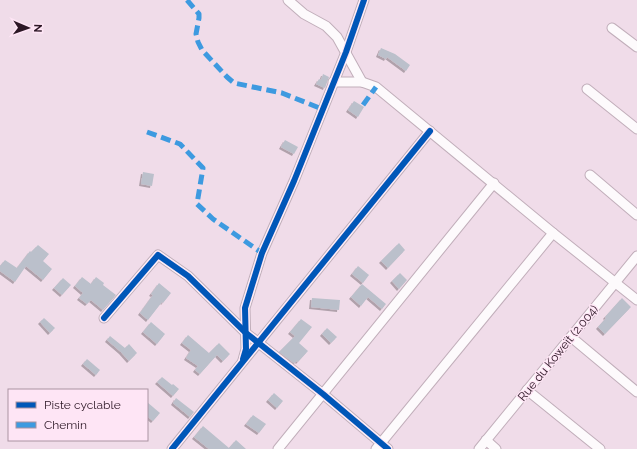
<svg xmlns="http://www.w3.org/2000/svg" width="637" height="449" viewBox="0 0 637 449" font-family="Raleway,sans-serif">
<defs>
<filter id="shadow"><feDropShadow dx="-2" dy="2" stdDeviation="0" flood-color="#0004"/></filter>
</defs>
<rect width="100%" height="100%" fill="#f0dce9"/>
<g fill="#bbc0cb" filter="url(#shadow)">
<path d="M381 48 395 54 410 65 406 71 387 57 386 59 378 55Z"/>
<path d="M323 74 329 77 325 88 316 84 319 79 321 80Z"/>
<path d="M354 101 364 107 358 117 348 110Z"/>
<path d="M285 140 298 147 294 154 281 147Z"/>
<path d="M143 172 154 174 152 186 141 184Z"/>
<path d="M399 243 405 250 388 268 381 261Z"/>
<path d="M38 245 49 254 43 261 52 269 43 280 26 266 15 282 0 271V266L5 260 17 268 30 251 31 252Z"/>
<path d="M358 266 369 275 363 283 352 274Z"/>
<path d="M400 273 407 280 399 289 392 281Z"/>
<path d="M82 277 91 284 96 277 104 283 103 285 116 295 103 310 91 300 87 304 79 298 83 293 75 286Z"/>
<path d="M63 278 71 285 62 295 54 288Z"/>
<path d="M159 283 171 293 163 303 162 302 148 320 140 313 153 295 151 294Z"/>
<path d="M362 284 386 304 382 309 368 297 361 306 351 297Z"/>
<path d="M312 298 340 300 339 310 311 307Z"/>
<path d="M622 298 631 307 605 334 598 327 606 318 605 317Z"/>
<path d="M44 318 55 328 50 333 40 322Z"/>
<path d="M301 319 312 327 299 343 308 351 298 362 297 361 294 363 279 352 295 336 290 332Z"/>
<path d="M151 322 165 334 157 344 143 332Z"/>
<path d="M327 328 337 337 331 343 322 334Z"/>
<path d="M188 335 209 353 219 343 230 354 223 361 217 355 200 374 195 370 198 366 186 358 191 350 182 343Z"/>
<path d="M110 336 125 348 129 344 137 353 129 361 121 352 107 340Z"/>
<path d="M87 359 100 370 96 375 83 364Z"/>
<path d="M162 377 172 385 173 384 179 389 173 396 157 382Z"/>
<path d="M274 393 283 401 277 408 268 400Z"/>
<path d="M176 398 194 412 190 417 173 403Z"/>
<path d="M147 402 160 413 153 421 147 416Z"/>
<path d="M253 415 266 424 259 433 246 424Z"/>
<path d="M203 426 229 448 236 440 246 449H209L194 437Z"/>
</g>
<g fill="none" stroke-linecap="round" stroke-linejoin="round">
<defs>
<g id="minor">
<path d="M288 0 304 14 326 26 337 37 362 82"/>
<path d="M612 28 637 47"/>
<path d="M333 82H362L376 87 553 233 637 300"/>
<path d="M587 89 637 129"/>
<path d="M590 175 637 215"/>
<path d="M104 318 158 255 188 276 246 333 323 394 388 449"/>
<path d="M571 337 637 392"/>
<path d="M243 360 246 349 245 308 262 253 294 181 346 52 364 0"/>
<path d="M527 390 600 449"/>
<path d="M486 440 496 449"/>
<path d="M172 449 430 131"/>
<path d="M278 449 494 183"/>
<path d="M376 449 553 233"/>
<path d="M479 449 637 256"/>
</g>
</defs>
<use href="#minor" stroke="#c1aeba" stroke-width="11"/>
<use href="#minor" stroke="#fdfafc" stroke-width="9"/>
<g stroke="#3d9ae0" stroke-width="5" stroke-dasharray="10 5" stroke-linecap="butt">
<path d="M187 0 199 14V18L196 34 198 42 202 50 227 77 234 83 282 93 322 109"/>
<path d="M363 105 376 87"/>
<path d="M147 132 180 144 203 168 197 204 213 219 262 253"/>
</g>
<defs>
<g id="cycleway">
<path d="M104 318 158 255 188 276 246 333 323 394 388 449"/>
<path d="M243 359 246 349 245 308 262 253 294 181 346 52 364 0"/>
<path d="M172 449 430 131"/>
</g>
</defs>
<use href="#cycleway" stroke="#fee5f5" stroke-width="8"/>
<use href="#cycleway" stroke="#0057b8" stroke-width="6"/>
</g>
<g text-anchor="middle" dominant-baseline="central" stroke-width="3" stroke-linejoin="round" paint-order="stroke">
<g font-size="12" fill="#2c1725" stroke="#fee5f5">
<text transform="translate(558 353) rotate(-51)">Rue du Koweït (2.004)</text>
</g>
</g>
<rect x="8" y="389" width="140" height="52" fill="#fee5f5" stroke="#aa93a2"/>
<rect x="16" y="402" width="20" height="6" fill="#0057b8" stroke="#aa93a2"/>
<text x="44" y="409" font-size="12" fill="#2c1725">Piste cyclable</text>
<rect x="16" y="422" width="20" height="6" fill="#3d9ae0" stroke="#aa93a2"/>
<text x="44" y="429" font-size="12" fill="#2c1725">Chemin</text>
<g transform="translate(28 28) rotate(92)" stroke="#fee5f5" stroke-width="3" paint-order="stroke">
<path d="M0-3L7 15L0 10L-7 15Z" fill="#2c1725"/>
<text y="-6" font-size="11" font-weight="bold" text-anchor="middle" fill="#2c1725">N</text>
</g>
</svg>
